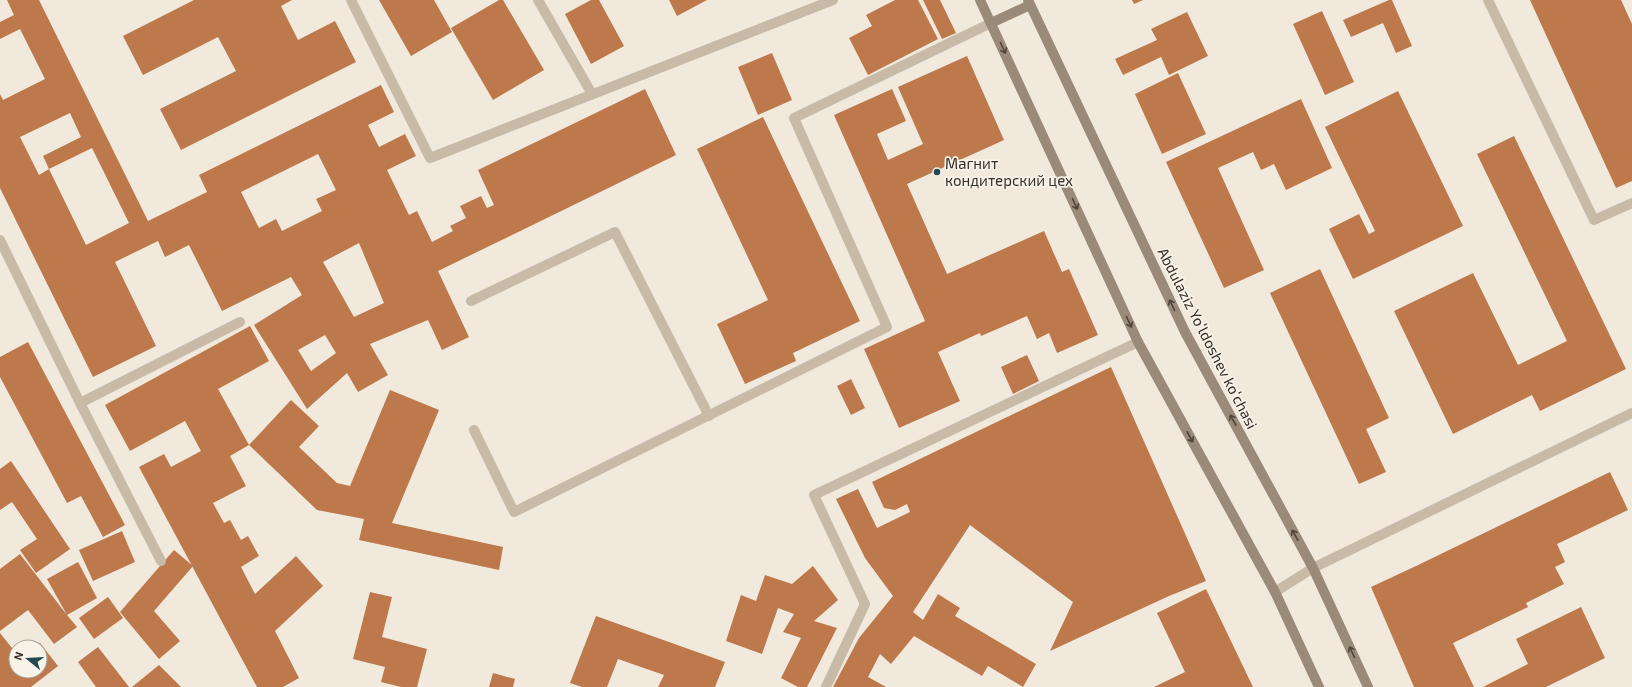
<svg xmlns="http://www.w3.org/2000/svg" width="1632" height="687" viewBox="0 0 1632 687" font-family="'Exo 2',sans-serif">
<rect width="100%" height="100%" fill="#f0e9dc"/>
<g fill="#bd784c" fill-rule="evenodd">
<path d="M7 0H39L148 221 207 192 199 175 381 85 394 112 368 125 379 147 405 134 416 156 387 170 409 215 417 211 432 242 453 231 450 226 466 218 460 206 481 196 487 208 494 205 478 170 645 89 676 155 438 271 469 337 442 350 428 320 370 344 388 375 358 392 347 373 307 409 254 325 302 295 291 277 222 311 189 245 165 257 158 241 115 262 156 346 93 377 0 188V94L3 100 45 79 20 29 0 39V22L14 15ZM70 113 81 137 43 156 49 169 92 148 129 223 86 245 49 169 39 175 20 137ZM318 154 336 190 316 199 322 211 282 231 276 219 259 228 241 192ZM359 243 384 303 354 317 323 262ZM325 335 336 353 311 371 298 350Z"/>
<path d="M194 0H292L281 6 298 40 335 21 356 62 181 150 160 109 236 71 218 37 143 75 123 36Z"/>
<path d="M379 0H434L452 32 411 56Z"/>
<path d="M499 0H503L544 70 493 100 451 28Z"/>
<path d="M591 0H599L624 46 591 64 565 14Z"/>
<path d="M669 0H707L677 16Z"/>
<path d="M895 0H918L938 39 868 75 849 38 872 26 866 15Z"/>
<path d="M923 0H940L956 33 942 39Z"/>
<path d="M1132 0H1143L1134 4Z"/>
<path d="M1389 0H1392L1412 46 1396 53 1383 23 1351 37 1343 20Z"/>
<path d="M1530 0H1621L1632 24V181L1616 188Z"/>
<path d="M1322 11 1354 82 1325 95 1293 24Z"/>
<path d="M1187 12 1208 56 1169 75 1161 57 1123 75 1115 59 1157 40 1151 29Z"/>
<path d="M772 53 792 100 758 115 738 67Z"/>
<path d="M967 56 1004 140 907 184 947 274 1044 231 1062 272 1069 269 1098 335 1057 353 1049 333 1037 339 1027 316 981 336 980 333 938 352 960 401 899 428 864 349 925 321 834 115 892 89 906 121 877 134 888 160 923 144 898 87Z"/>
<path d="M1178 73 1206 134 1162 154 1135 94Z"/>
<path d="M1398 91 1463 226 1353 279 1329 229 1359 214 1369 234 1375 231 1325 127Z"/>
<path d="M1301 99 1332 168 1286 190 1274 164 1261 170 1253 152 1218 168 1264 270 1224 288 1166 162Z"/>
<path d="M763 117 860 321 793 353 796 361 745 384 717 324 768 300 697 149Z"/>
<path d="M1514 136 1626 369 1540 411 1532 395 1453 434 1394 311 1473 273 1518 365 1567 341 1477 154Z"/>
<path d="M1320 269 1389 418 1366 429 1386 472 1359 484 1270 293Z"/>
<path d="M250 326 269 361 218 389 249 445 291 400 319 426 299 447 337 483 350 486 390 390 439 410 392 523 503 547 499 570 359 540 364 519 317 510 249 445 230 456 246 486 213 503 224 523 230 520 241 540 248 536 259 556 241 567 255 594 296 556 323 586 275 631 299 678 283 687H257L139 467 164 454 171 467 201 451 185 421 130 451 105 405Z"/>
<path d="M28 342 125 525 103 537 81 496 67 503 0 377V357Z"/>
<path d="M1027 355 1039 381 1013 394 1001 367Z"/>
<path d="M1111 367 1206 581 1169 596 1050 651 1073 602 970 525 913 612 923 620 938 594 960 608 955 616 1036 664 1023 687 988 666 982 676 914 636 891 664 880 654 868 677 886 687H833L859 638 893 596 865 558 836 499 858 489 877 528 910 512 907 504 895 510 884 508 872 482Z"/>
<path d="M851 379 865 408 851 415 837 386Z"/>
<path d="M11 461 70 549 36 573 20 550 37 539 12 502 0 510V469Z"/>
<path d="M1610 472 1628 510 1557 544 1565 562 1555 567 1564 584 1526 603 1528 607 1453 643 1474 687H1414L1371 587 1416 566Z"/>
<path d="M122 531 135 562 93 581 79 550Z"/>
<path d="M174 550 193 566 154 611 180 641 159 659 120 612Z"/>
<path d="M20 554 67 615 47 579 78 562 97 598 67 615 77 627 54 644 28 610 0 631V569Z"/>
<path d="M813 566 838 600 814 621 837 628 807 687H798L781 678 801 638 783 632 794 614 778 608 762 654 726 641 741 595 756 601 765 575 792 584Z"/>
<path d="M1206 589 1253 687H1154L1185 672 1157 613Z"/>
<path d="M370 592 392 597 382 637 427 649 417 687H401L381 682 385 667 353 659Z"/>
<path d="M108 597 123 618 94 639 79 618Z"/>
<path d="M1581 607 1605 658 1546 687H1483L1528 664 1516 639Z"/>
<path d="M596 616 725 662 715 687H658L664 675 618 659 607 687H582L570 683Z"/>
<path d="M0 633 16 653V671H40V647H34L40 643 58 666 31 687H0Z"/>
<path d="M98 647 129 687H96L78 662Z"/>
<path d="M159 665 181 687H132Z"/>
<path d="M493 673 515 679 513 687H489Z"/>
</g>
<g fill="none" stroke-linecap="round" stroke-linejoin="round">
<g stroke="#c7bba8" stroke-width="10">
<path d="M538 0 592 94"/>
<path d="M1488 0 1594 220 1632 203"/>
<path d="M471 301 615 232 709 416"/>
<path d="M80 403 240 322"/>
<path d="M474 430 514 512 887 327 794 118 991 23"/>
</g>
<g stroke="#c7bba8" stroke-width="10">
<path d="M351 0 430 158 833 0"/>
<path d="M0 240 80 403 161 561"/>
<path d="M1275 592 1313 568 1632 413"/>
<path d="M826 687 865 604 814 495 1138 342"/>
</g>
<g stroke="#9a8a7a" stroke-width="10">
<path d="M980 0 1138 342 1275 592 1319 687"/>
<path d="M1028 0 1185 332 1313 568 1368 687"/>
<path d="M991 23 1030 5"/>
</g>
</g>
<defs><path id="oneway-shaft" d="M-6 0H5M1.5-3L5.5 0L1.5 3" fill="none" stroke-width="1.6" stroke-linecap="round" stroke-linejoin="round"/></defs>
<g stroke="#4e453c">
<use href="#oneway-shaft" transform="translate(1003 48) rotate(65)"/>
<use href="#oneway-shaft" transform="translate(1075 204) rotate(65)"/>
<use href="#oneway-shaft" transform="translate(1172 305) rotate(-115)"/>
<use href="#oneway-shaft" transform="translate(1129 322) rotate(65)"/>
<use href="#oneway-shaft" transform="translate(1233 420) rotate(-119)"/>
<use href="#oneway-shaft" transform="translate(1190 437) rotate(61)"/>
<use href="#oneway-shaft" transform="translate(1295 535) rotate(-119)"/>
<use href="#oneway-shaft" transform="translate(1352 652) rotate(-115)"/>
</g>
<circle fill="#214853" stroke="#f8f3e8" stroke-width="1.5" cx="937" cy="172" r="4"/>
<g text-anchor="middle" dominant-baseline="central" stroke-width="3.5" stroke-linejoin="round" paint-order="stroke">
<g font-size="15" fill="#352e28" stroke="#f8f3e8" text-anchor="start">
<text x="945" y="163">Магнит<tspan x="945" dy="17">кондитерский цех</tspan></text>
</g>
<g font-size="15" fill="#352e28" stroke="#f8f3e8">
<text transform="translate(1208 338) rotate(63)">Abdulaziz Yoʻldoshev koʻchasi</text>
</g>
</g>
<g transform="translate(28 659) rotate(288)"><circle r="19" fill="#f8f3e8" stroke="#aaa49b"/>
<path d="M0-3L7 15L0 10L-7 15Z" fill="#214853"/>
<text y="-6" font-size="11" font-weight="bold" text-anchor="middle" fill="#352e28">N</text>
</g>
</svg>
